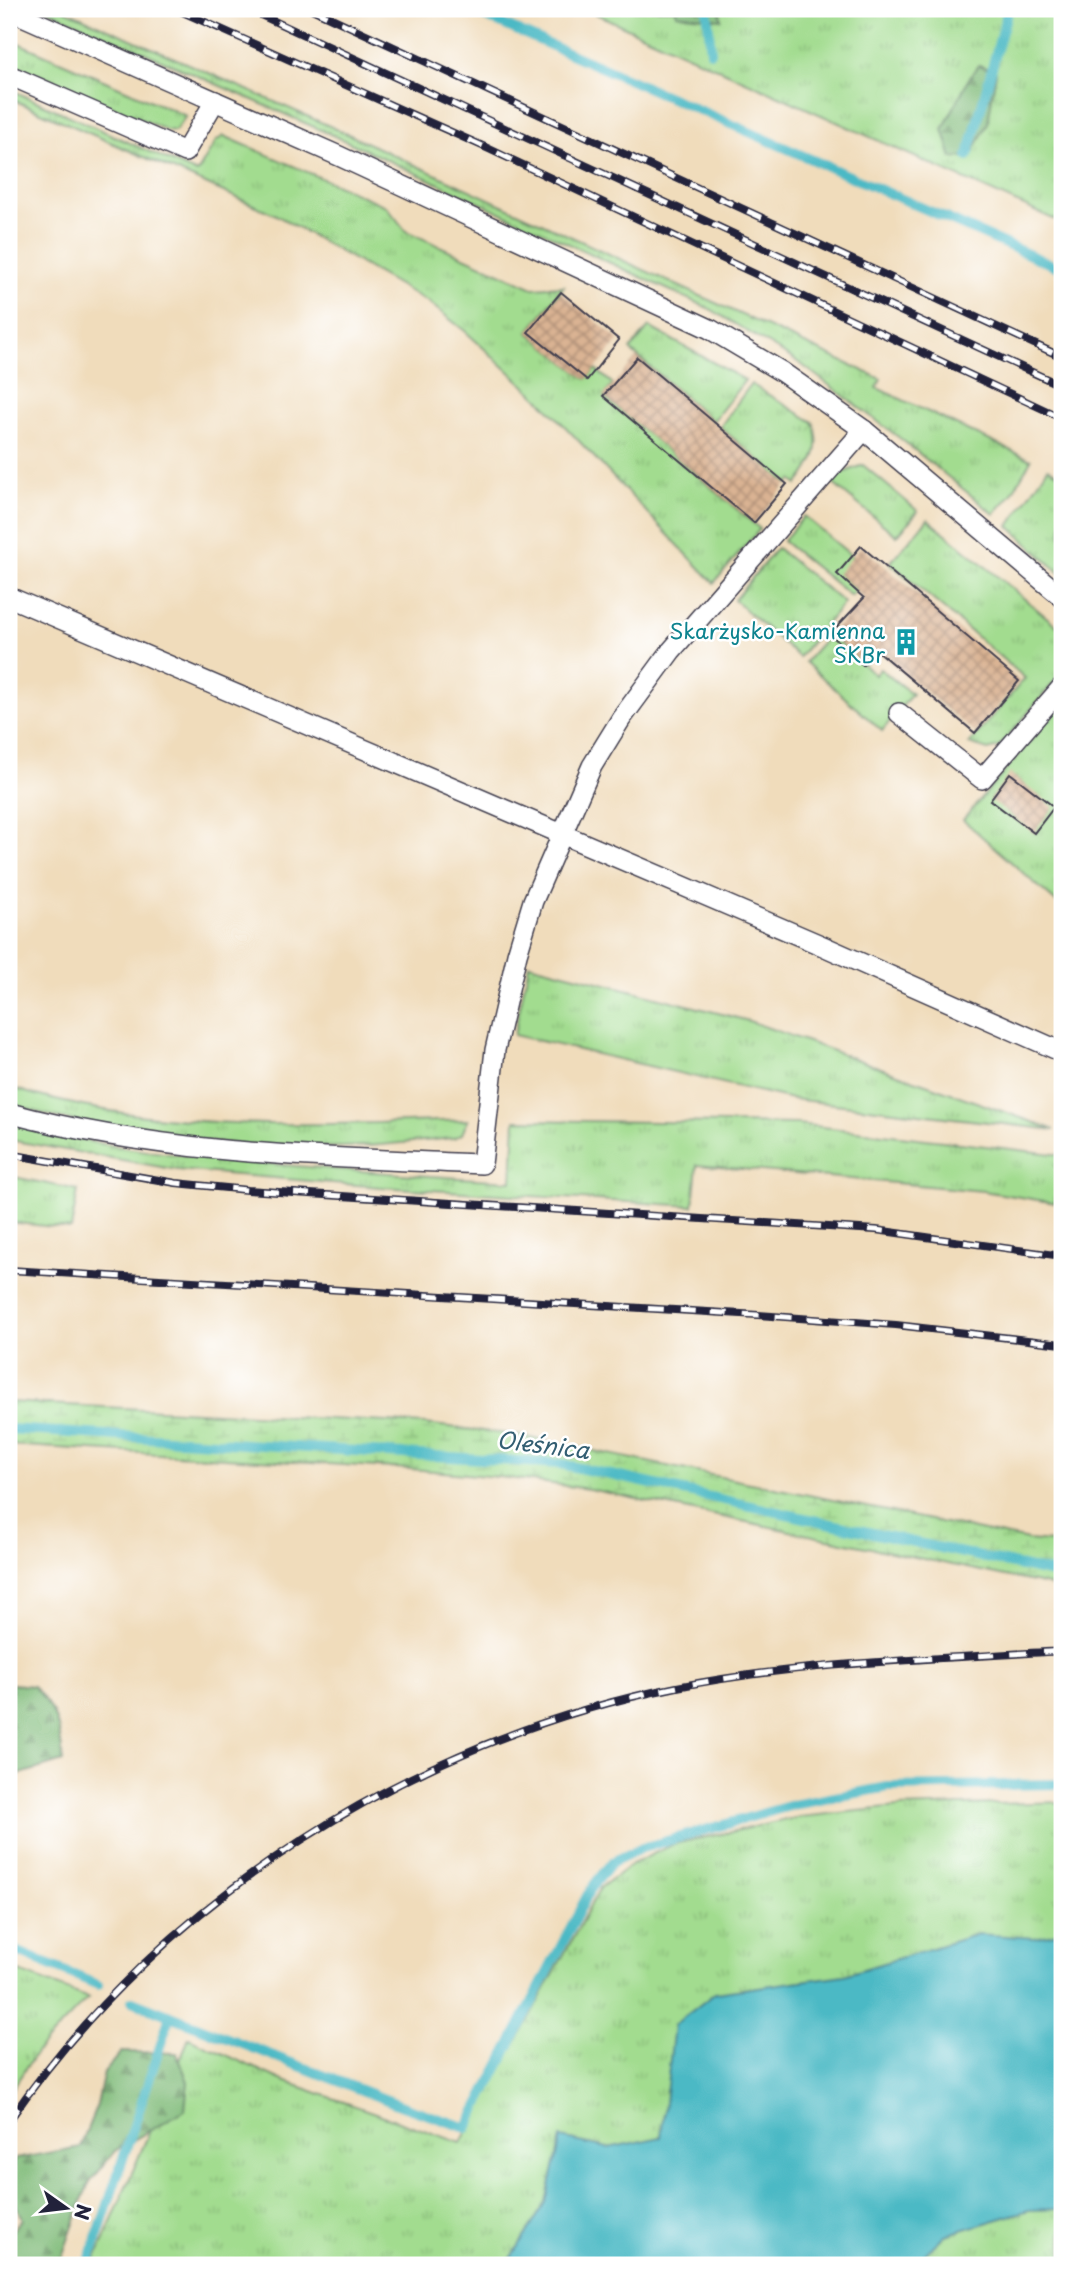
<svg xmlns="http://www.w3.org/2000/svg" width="1071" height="2274" viewBox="0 0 1071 2274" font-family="'Playpen Sans',sans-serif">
<defs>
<pattern id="grass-tufts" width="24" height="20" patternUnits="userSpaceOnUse" patternTransform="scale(1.75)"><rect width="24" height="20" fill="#a2dc8f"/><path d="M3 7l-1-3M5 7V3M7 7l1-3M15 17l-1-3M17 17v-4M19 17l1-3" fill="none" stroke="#8bbc7c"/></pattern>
<pattern id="forest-firs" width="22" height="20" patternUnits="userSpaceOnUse" patternTransform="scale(1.75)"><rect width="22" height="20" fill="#81bc7a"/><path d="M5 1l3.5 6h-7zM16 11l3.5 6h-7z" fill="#699865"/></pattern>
<pattern id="wetland-marsh" width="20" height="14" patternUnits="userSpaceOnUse" patternTransform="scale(1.75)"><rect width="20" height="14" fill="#a2dc8f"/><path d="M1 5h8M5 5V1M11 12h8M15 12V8" fill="none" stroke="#8bbc7c"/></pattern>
<pattern id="building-cross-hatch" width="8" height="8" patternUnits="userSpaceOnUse" patternTransform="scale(1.75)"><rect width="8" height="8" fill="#dab393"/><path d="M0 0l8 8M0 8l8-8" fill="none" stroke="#b09179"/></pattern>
</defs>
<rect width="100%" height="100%" fill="#fff"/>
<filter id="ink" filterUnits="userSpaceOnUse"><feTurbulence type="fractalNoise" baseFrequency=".0143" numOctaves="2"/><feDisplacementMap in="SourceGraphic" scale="14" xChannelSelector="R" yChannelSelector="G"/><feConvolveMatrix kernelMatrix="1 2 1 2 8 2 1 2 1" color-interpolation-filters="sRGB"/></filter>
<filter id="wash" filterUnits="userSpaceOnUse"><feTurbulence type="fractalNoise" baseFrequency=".00686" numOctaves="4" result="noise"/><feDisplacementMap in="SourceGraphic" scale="28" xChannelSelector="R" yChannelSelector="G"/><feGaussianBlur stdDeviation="1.57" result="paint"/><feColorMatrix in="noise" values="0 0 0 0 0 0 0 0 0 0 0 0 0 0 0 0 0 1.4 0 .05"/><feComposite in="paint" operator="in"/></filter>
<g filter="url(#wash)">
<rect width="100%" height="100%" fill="#f0dcbb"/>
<g fill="url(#grass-tufts)" stroke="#627f65" stroke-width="2">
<path d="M45 9H63L350 135 881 379 877 388 1031 460 1011 495 994 514 901 439 801 364 710 309 346 141Z"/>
<path d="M585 9H1062V223Z"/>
<path d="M9 39 186 116 175 131 166 130 9 62Z"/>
<path d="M9 89 197 173 216 141 224 136 386 206 406 231 533 288 564 286 528 332 586 379 595 369 613 384 604 396 760 529 714 583 538 398 465 331 428 302 274 214 9 98Z"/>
<path d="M649 327 745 380 713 421 630 350Z"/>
<path d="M751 384 813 422C824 447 813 465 797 485L792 480 787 484 720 427Z"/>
<path d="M863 465 918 511 897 536 831 482 842 473Z"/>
<path d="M1048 468 1062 475V575L1009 526Z"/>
<path d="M804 516 852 556 856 590 851 596 783 541Z"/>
<path d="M928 519 1062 630V673L999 747 988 750 969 744 1025 678 890 563Z"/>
<path d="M777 548 844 603 799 657 734 600Z"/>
<path d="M830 634 875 675 880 669 912 694 882 731 805 662Z"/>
<path d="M1062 704V907L963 820Z"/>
<path d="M529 964 749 1021 1055 1130 792 1099 514 1035Z"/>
<path d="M9 1087C154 1134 317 1125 468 1120L462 1134 454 1138C417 1141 379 1147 342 1147 241 1149 105 1134 9 1104Z"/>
<path d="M515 1120 797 1124 1062 1155V1204L983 1191 697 1165 693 1206 380 1187 178 1170 9 1140V1122C99 1149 190 1157 283 1165 359 1171 436 1177 512 1181Z"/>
<path d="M9 1176 78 1190 71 1229 9 1222Z"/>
<path d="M1062 1802V2265H93L189 2038 281 2080 461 2143 600 1888 632 1864 674 1844 800 1817 898 1807Z"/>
<path d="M9 1968 88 1998 37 2051 9 2094Z"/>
</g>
<g fill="url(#forest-firs)" stroke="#526f5a" stroke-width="2">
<path d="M676 9H720L721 19 676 14Z"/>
<path d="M979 65 996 72 988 123 971 156 952 158 943 129 968 80Z"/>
<path d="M12 1684 33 1686C57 1712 60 1726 63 1761L14 1776 12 1808H9V1685Z"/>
<path d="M121 2052 177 2053 188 2082 185 2110 115 2151 88 2185 59 2265H9V2234L22 2219 9 2189 15 2159 80 2147 97 2105 104 2072Z"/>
</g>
<path fill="url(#wetland-marsh)" stroke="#627f65" stroke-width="2" d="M9 1402 425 1424 516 1435 1028 1540 1062 1543V1588L589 1489 509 1478 411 1469 9 1445Z"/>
<path fill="#4cb9c5" stroke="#376e80" stroke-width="2" d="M1062 1932V2209L1029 2210 945 2235 925 2254 922 2265H507L546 2202 561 2138 608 2148 661 2137 674 2025 715 1993 844 1975 978 1934 1034 1938Z"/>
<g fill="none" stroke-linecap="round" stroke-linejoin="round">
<g stroke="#4cb9c5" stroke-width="10">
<path d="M468 9 1062 269"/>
<path d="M707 9 711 52"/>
<path d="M968 156 1008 9"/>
<path d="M9 1429 561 1464 1062 1575"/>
<path d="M9 1948 98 1985"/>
<path d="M132 2001 405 2107 467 2128 590 1890 612 1862 642 1848 793 1805 888 1787 1062 1784"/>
<path d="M88 2265 170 2016"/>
</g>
</g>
<g id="blocks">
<g fill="url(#building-cross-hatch)">
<path d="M561 292 619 340 587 380 528 332Z"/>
<path d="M637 357 787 484 754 523 603 396Z"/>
<path d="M861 546 1019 681 975 733 876 650 863 665 830 634 864 598 837 574Z"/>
<path d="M1010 773 1054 807 1034 833 990 800Z"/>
</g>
</g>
</g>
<g filter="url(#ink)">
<use href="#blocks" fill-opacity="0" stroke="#413e4e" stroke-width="2"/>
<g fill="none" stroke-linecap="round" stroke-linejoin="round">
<defs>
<g id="lane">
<path d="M9 10 339 156 710 329 782 372 864 430 1062 597"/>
<path d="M9 75 185 152 215 101"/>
<path d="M9 597 823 946 1062 1052"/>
<path d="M899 713 982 779 1062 687"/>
<path d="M9 1113C166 1155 321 1157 482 1164L495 1050 517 954 533 901 592 766 621 719 671 651 864 430"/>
</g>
</defs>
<use href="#lane" stroke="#413e4e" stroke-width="22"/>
<use href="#lane" stroke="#fff" stroke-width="19"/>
<defs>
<g id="rail">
<path d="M176 9 487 148 1062 418"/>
<path d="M248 9 1062 386"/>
<path d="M312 9 1062 357"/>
<path d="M9 1154 176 1183 247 1190 876 1230 1062 1256"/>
<path d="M9 1270 758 1315 896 1325 1062 1344"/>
<path d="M9 2121C161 1899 414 1739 677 1687 804 1662 934 1659 1062 1651"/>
</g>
</defs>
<use href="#rail" stroke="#22223b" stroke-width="8"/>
<use href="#rail" stroke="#fff" stroke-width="5" stroke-dasharray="16" stroke-linecap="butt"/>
</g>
</g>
<defs>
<symbol id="building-bare" viewBox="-9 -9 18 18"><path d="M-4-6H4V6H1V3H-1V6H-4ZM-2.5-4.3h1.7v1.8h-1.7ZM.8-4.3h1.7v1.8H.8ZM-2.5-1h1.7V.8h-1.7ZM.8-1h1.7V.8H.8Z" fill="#0f9aa8" stroke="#fff" stroke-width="2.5" paint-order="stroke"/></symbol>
</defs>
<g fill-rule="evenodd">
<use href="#building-bare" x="887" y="623" width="38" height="38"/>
</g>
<g text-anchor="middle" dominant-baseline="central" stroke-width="5" stroke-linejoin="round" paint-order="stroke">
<g font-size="21" fill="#0d838f" stroke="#fff" text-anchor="end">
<text x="885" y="630">Skarżysko-Kamienna<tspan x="885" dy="24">SKBr</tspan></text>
</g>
<g font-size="23" font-style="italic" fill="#335e72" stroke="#fff">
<text transform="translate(543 1444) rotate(7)">Oleśnica</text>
</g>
</g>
<rect width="1071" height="2274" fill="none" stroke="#fff" stroke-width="35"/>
<g transform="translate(66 2208) rotate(104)" stroke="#ffffff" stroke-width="5" paint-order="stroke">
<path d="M0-5L12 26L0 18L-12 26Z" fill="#22223b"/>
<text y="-10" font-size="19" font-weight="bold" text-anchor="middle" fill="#22223b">N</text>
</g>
</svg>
